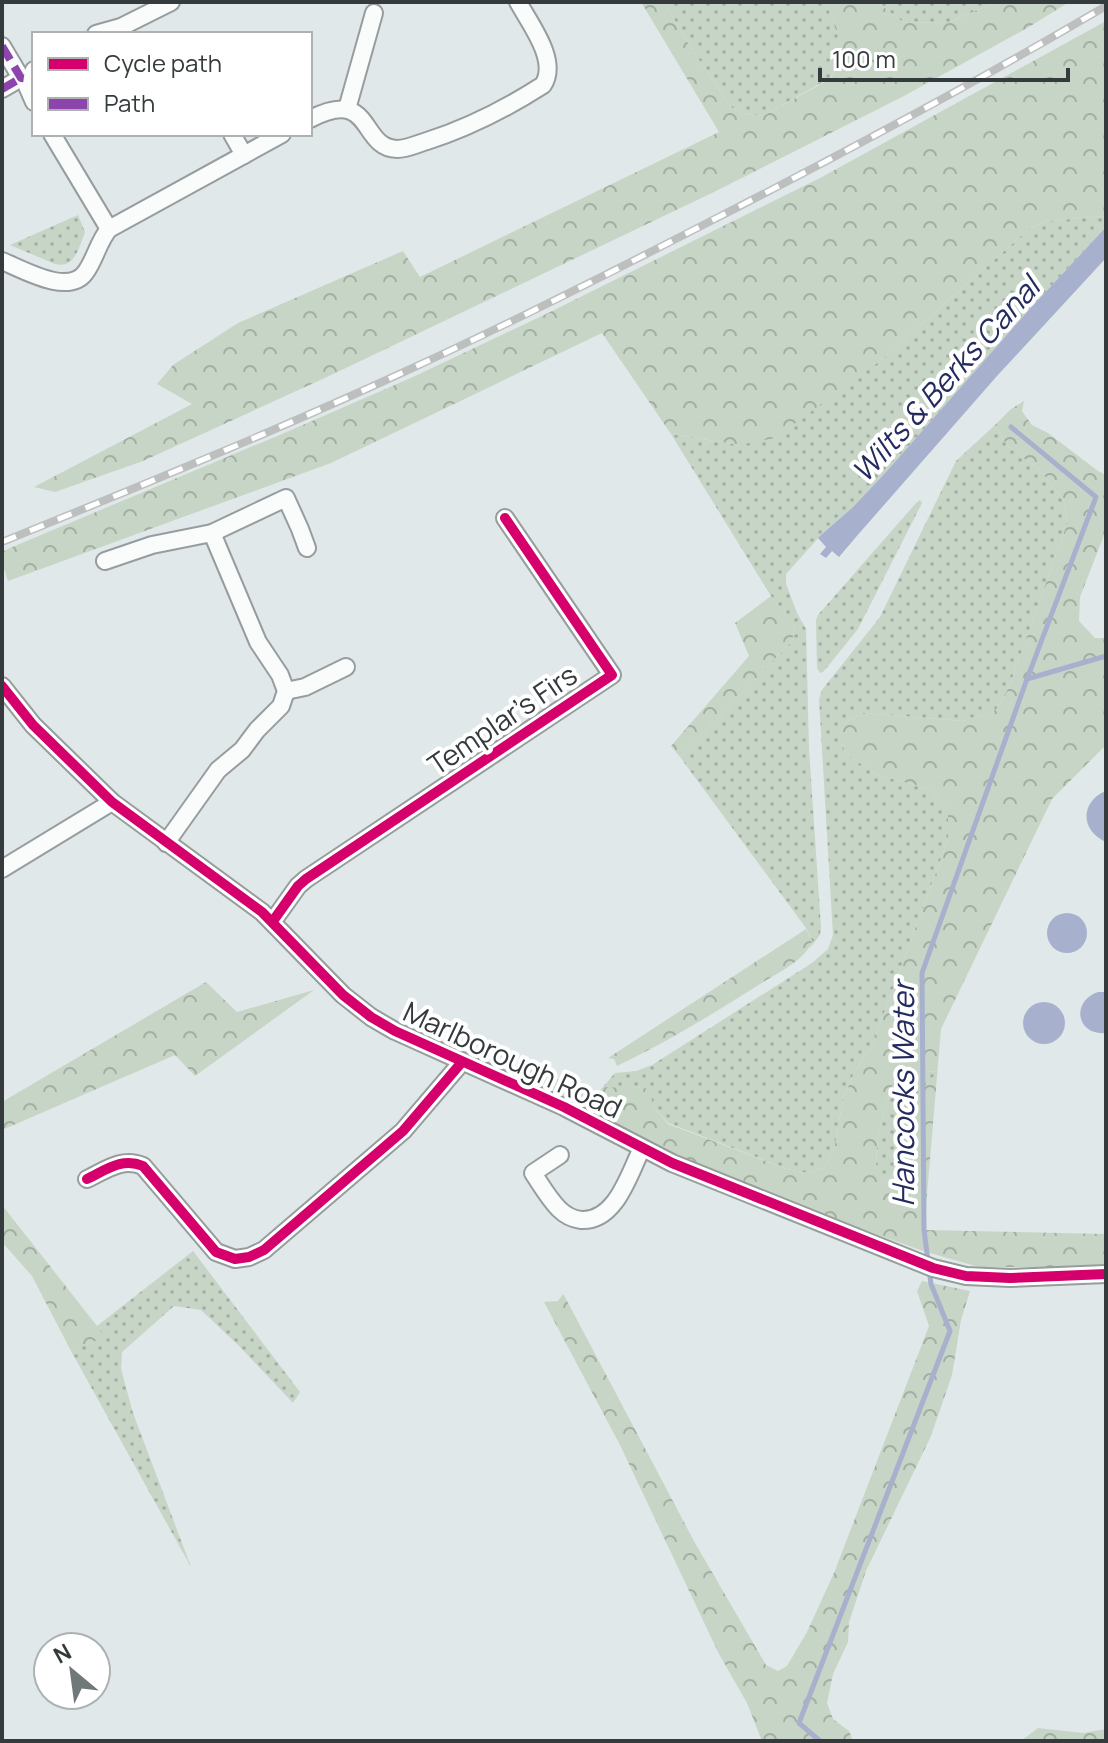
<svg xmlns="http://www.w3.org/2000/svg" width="1108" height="1743" viewBox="0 0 1108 1743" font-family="Manrope,sans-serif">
<defs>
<pattern id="grass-dots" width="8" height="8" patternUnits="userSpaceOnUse" patternTransform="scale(2)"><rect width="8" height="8" fill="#c7d5c6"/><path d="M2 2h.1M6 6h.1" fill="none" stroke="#a2aea2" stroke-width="1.8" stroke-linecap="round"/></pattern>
<pattern id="forest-crowns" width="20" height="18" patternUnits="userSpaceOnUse" patternTransform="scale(2)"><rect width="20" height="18" fill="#c7d5c6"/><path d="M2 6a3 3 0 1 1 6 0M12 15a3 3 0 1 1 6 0" fill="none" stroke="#a2aea2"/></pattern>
</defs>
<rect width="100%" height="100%" fill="#e0e8e9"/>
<g fill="url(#grass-dots)">
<path d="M664 2H826L841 45 839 65 830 78 763 116 742 114 731 107 689 45Z"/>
<path d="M877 2H997L949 22 904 23Z"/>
<path d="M78 215 85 232C79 247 75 269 55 264L10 245Z"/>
<path d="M1106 216V227L1027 312 886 472 853 507 821 535 786 574V584L797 613 806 629 809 749 821 927 820 935 809 949 812 941 806 928 680 757 792 641 795 628 771 596 671 434 739 445 880 361 1030 228 1047 221Z"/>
<path d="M995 425 1008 447 1040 470 1065 503 1067 524 1009 687 996 710 963 721 862 713 845 723 838 738 847 754 875 774 930 789 948 809V840L873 1043 854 1073 843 1099 834 1150 824 1168 807 1173 787 1169 668 1123 653 1106 641 1087 624 1089 603 1087 615 1073 636 1071 652 1065 812 963 828 949 833 935 819 699 822 690 880 617 956 461Z"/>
<path d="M920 500 922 503 858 629 829 665 823 672 820 673 817 668 816 620 818 615 916 503Z"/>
<path d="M897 1069 938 1072 916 1097 917 1134 904 1171 887 1178 876 1166 878 1134Z"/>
<path d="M193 1251 300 1392 293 1403 238 1345 201 1310 174 1306 122 1352 121 1369 133 1413 191 1567 71 1351 104 1337 97 1326Z"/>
</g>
<g fill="url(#forest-crowns)" fill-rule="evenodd">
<path d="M641 2H664L689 45 731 107 742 114 763 116 830 79 839 65 841 45 826 2H877L904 23 949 22 997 2H1069L1029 27 904 96 714 192 327 377 143 461 55 492 34 487 192 404 157 384 173 365 238 323 403 251 420 277 719 132Z"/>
<path d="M1106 21V216L1047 221 1030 228 880 361 775 438 739 445 671 434 602 333 331 463 8 581 2 562V552L10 548 289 431 413 377 544 315 820 178Z"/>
<path d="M1024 401 1022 411 1032 425 1048 433 1098 471 1106 475V530L1080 597 1079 621 1095 638H1106V745L1052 799 941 1029 924 1230 1106 1234V1267H979L923 1251 728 1181 643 1140 538 1081 531 1075 527 1067 597 1094 603 1087 624 1088 641 1087 650 1090 653 1106 668 1124 787 1169 807 1173 824 1168 834 1150 843 1099 854 1073 873 1043 948 840V809L930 789 875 774 847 754 838 738 845 723 862 713 963 721 996 710 1009 687 1067 524 1065 503 1040 470 1008 447 995 425 1011 409ZM897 1069 937 1072 916 1097 917 1134 904 1171 887 1178 876 1165 878 1134Z"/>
<path d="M771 596 795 627 792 641 680 757 671 746 749 656 735 623Z"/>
<path d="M806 929 812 941C805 961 777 973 760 984 713 1014 667 1042 617 1066L614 1059 608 1058Z"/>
<path d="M206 982 237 1012 314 990 195 1076 175 1055 2 1130V1102Z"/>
<path d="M2 1205 97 1326 105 1337 71 1351 32 1276 2 1242Z"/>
<path d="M922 1281 970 1291 961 1320 952 1375 931 1436 866 1571 849 1622 848 1642 833 1674 827 1703 833 1719 849 1731 853 1741H762L747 1703 719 1654 620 1445 544 1302 558 1301 563 1294 565 1297 695 1543 766 1665 778 1671 787 1666 807 1632 834 1573 929 1326 917 1291Z"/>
<path d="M1038 1728 1083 1733 1106 1729V1741H1021Z"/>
</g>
<g fill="#a7b1ce">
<path d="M1106 227V258L997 376 856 537 839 557 832 551 826 558 820 554 826 547 818 538 821 535 853 507 886 472 1027 312Z"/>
<path d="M1106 791V842C1080 831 1080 801 1106 791Z"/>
<circle cx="1067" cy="933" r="20"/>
<path d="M1098 992H1106V1033C1077 1036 1070 1002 1098 992Z"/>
<circle cx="1044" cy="1023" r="21"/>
</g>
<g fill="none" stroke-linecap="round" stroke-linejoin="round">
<g stroke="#a7b1ce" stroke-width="5">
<path d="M1027 679 1106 656"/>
<path d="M820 1741 799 1723 950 1331 931 1284 924 1230 922 973 1027 679 1096 497 1011 427"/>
</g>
<defs>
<g id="minor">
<path d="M96 34 121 27 171 2"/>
<path d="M2 46 21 78 29 79"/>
<path d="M34 70 27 86 34 102"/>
<path d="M2 89 21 78"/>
<path d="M347 109 374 13"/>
<path d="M310 119C374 86 359 148 397 149 407 149 417 144 427 141 468 128 507 108 543 85 559 61 530 24 518 2"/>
<path d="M52 134 109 229"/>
<path d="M232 134 244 155"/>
<path d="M2 261C22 269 68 296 85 273 95 260 98 242 109 229L282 134"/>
<path d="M105 561 152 545 212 533 286 498 300 529 307 548"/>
<path d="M2 686 33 725 112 802 262 912 343 995 371 1017 395 1031 564 1107 672 1163 933 1268 966 1276 1010 1278 1106 1274"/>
<path d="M286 691 305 687 346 667"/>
<path d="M166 843 218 770 242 750 257 730 281 706 286 691 280 675 258 642 212 533"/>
<path d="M2 869 112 802"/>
<path d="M273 921 298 886 306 879 612 675 505 518"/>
<path d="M560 1155 533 1173C541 1185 549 1199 559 1209 565 1215 573 1219 581 1220 616 1222 629 1174 642 1148"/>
<path d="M87 1179C106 1170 122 1157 143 1166L216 1252 235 1259 249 1257 264 1250 403 1131 462 1062"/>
</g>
</defs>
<use href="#minor" stroke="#979d9e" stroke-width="20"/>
<use href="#minor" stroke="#fafcfc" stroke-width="16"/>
<defs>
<path id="rail" d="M2 542C138 487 273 432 406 371 507 325 606 275 705 224 840 155 975 83 1106 6"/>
</defs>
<use href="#rail" stroke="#bdbfbf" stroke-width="8"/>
<use href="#rail" stroke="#fff" stroke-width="5" stroke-dasharray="15" stroke-linecap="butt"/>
<g stroke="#8e44ad" stroke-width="8" stroke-dasharray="16 8" stroke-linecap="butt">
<path d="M2 46 21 78 29 79"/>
<path d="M2 89 21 78"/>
</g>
<defs>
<g id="cycleway">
<path d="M2 686 33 725 112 802 262 912 343 995 371 1017 395 1031 564 1107 672 1163 933 1268 966 1276 1010 1278 1106 1274"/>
<path d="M273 921 298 886 306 879 612 675 505 518"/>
<path d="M87 1179C106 1170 122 1157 143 1166L216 1252 235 1259 249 1257 264 1250 403 1131 462 1062"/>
</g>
</defs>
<use href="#cycleway" stroke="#fff" stroke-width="15"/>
<use href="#cycleway" stroke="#d6006c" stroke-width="10"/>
</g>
<g text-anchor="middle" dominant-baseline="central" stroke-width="8" stroke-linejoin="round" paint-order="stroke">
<g font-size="28" fill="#353b3c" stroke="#fff">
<text transform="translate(502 719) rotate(-34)">Templar's Firs</text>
<text transform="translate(513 1059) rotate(25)">Marlborough Road</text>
</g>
<g font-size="30" font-style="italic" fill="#242b5f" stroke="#fff">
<text transform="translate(945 379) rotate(-48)">Wilts &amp; Berks Canal</text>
<text transform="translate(902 1094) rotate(-90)">Hancocks Water</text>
</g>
</g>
<rect width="1108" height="1743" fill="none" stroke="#353b3c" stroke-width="8"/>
<rect x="32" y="32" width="280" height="104" fill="#ffffff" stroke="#aeb1b1" stroke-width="2"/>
<rect x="48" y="58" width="40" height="12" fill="#d6006c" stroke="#aeb1b1" stroke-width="2"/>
<text x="104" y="72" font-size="24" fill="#353b3c">Cycle path</text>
<rect x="48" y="98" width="40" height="12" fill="#8e44ad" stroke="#aeb1b1" stroke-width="2"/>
<text x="104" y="112" font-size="24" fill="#353b3c">Path</text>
<g transform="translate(72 1671) rotate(331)"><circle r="38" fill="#ffffff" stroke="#aeb1b1" stroke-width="2"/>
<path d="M0-6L14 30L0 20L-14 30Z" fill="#717879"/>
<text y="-12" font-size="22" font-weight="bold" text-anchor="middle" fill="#353b3c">N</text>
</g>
<path d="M820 68v12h248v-12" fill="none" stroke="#353b3c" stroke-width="4"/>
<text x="832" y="68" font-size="24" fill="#353b3c" stroke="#ffffff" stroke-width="6" paint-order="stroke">100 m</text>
</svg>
